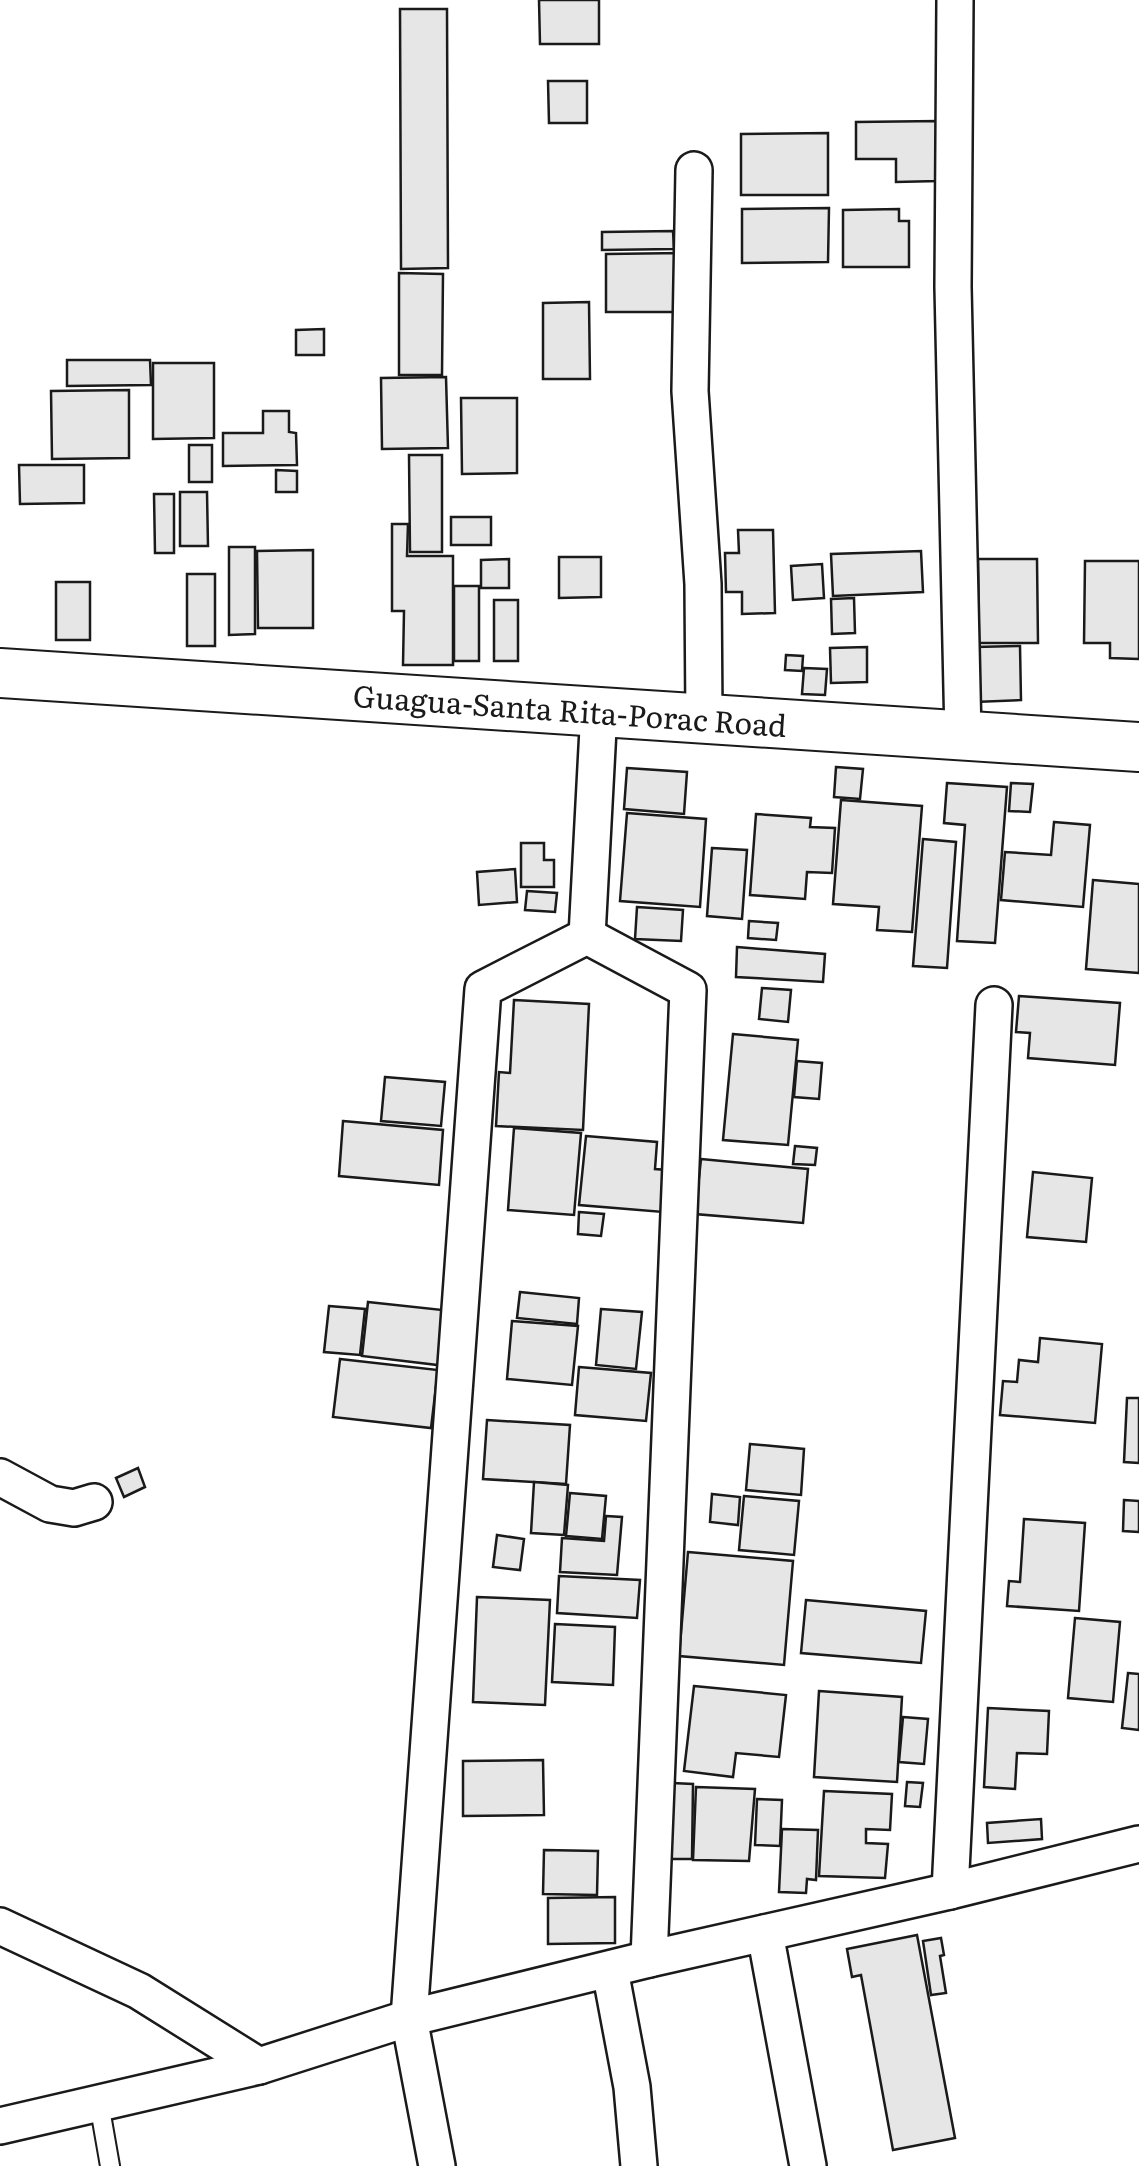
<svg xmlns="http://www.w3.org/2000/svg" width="1139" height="2166" viewBox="0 0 1139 2166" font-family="Literata,serif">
<rect width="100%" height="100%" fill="#fff"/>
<g fill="#e6e6e6" stroke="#1a1a1a" stroke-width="2.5">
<path d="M539 0H599V44H540Z"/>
<path d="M400 9H447L448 268 401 269Z"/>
<path d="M548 81H587V123H549Z"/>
<path d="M938 121V181L896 182V159H856V122Z"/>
<path d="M828 133V195H741V134Z"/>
<path d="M829 208 828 262 742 263V209Z"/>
<path d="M899 209V221H909V267H843V210Z"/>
<path d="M673 231 674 249 602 250V232Z"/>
<path d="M682 253V312H606V254Z"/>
<path d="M399 273 443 274 442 375H399Z"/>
<path d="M589 302 590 379H543V303Z"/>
<path d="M324 329V355H296V330Z"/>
<path d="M67 360H150L151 385 67 386Z"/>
<path d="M153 363H214V438L153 439Z"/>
<path d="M446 377 448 448 382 449 381 378Z"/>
<path d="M129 390V458L52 459 51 391Z"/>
<path d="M461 398H517V473L462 474Z"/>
<path d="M263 411H289V432L296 433 297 465 223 466V433H263Z"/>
<rect x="189" y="445" width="23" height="37"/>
<path d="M409 455H442V552H410Z"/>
<path d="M19 465H84V503L20 504Z"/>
<path d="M276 470 297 471V492H276Z"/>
<path d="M180 492H207L208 546H180Z"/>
<path d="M154 494H174V553H155Z"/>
<rect x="451" y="517" width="40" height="28"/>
<path d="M392 524H408L407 556H453V665H403L404 611H392Z"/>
<path d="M738 530H773L775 613 742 614V592H726L725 553H739Z"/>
<path d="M229 547H255V634L229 635Z"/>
<path d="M313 550V628H258L257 551Z"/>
<path d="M921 551 923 592 833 596 831 554Z"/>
<path d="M559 557H601V597L559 598Z"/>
<path d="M509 559V588H481V560Z"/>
<path d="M978 559H1037L1038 643H979Z"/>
<path d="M1085 561H1139V659L1110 658V643H1084Z"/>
<path d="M822 564 824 598 793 600 791 566Z"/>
<rect x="187" y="574" width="28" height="72"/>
<rect x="56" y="582" width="34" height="58"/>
<rect x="454" y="586" width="25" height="75"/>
<path d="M854 598 855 633 832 634 831 599Z"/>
<rect x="494" y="600" width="24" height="61"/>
<path d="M1020 646 1021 700 975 702 974 647Z"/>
<path d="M867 647V682L831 683 830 648Z"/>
<path d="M786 655 803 656 802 671 785 670Z"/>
<path d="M804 668 827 669 825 695 802 694Z"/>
<path d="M836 767 863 769 860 799 834 797Z"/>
<path d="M627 768 687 772 684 814 624 809Z"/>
<path d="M947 783 1007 787 995 943 957 941 965 825 944 823Z"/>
<path d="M1011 783 1033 784 1030 812 1009 811Z"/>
<path d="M841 800 922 806 912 932 877 930 879 907 833 904Z"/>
<path d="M627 813 706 819 700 907 620 901Z"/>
<path d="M756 814 811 818 810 827 835 828 832 873 807 872 805 899 750 895Z"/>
<path d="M1054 822 1090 825 1083 907 1001 900 1005 852 1051 855Z"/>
<path d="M923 839 956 842 947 968 913 966Z"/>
<path d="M521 843H544V860H554V887H521Z"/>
<path d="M712 848 747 850 742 919 707 916Z"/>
<path d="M515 869 517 902 479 905 477 872Z"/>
<path d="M1093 880 1139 884V973L1086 969Z"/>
<path d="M527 891 557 893 555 912 525 910Z"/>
<path d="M637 907 683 910 681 941 635 939Z"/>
<path d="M749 921 778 923 776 940 748 938Z"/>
<path d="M737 947 825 954 823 982 736 977Z"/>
<path d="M762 988 791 990 788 1022 759 1019Z"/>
<path d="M1019 996 1120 1003 1115 1065 1028 1058 1030 1033 1016 1032Z"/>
<path d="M514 1000 589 1004 583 1130 496 1126 499 1072 510 1073Z"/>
<path d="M733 1034 798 1040 788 1145 723 1140Z"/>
<path d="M797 1061 822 1063 819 1099 794 1097Z"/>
<path d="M385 1077 445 1082 441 1126 381 1121Z"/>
<path d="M343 1121 443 1130 439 1185 339 1176Z"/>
<path d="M514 1128 581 1133 574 1215 508 1210Z"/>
<path d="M586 1136 657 1142 655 1169 667 1170 663 1212 579 1205Z"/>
<path d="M795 1146 817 1148 815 1165 793 1164Z"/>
<path d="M701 1159 808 1169 803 1223 695 1214Z"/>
<path d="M1033 1172 1092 1178 1086 1242 1027 1237Z"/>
<path d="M579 1212 604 1214 601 1236 578 1234Z"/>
<path d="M520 1292 579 1298 577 1324 517 1318Z"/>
<path d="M368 1302 452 1311 446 1366 362 1356Z"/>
<path d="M329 1306 365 1309 360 1355 324 1352Z"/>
<path d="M601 1309 642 1312 636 1369 596 1365Z"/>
<path d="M512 1321 578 1326 572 1385 507 1379Z"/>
<path d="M1040 1338 1102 1344 1095 1423 1000 1415 1003 1381 1017 1382 1019 1360 1038 1362Z"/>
<path d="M340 1359 438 1370 431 1428 333 1417Z"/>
<path d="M579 1367 651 1373 646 1421 575 1415Z"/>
<path d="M1127 1398H1139V1463L1124 1462Z"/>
<path d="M487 1420 570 1425 566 1484 483 1479Z"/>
<path d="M750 1444 804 1449 801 1495 746 1490Z"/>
<path d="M138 1468 145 1487 124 1497 116 1478Z"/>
<path d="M534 1482 568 1485 564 1535 531 1533Z"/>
<path d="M570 1493 606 1496 602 1539 566 1536Z"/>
<path d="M712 1494 740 1497 738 1525 710 1522Z"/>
<path d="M744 1496 799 1501 794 1555 739 1550Z"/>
<path d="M1124 1500 1139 1501V1532L1123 1531Z"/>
<path d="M606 1516 622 1517 617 1575 560 1572 562 1538 604 1541Z"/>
<path d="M1024 1519 1085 1523 1079 1611 1007 1606 1009 1581 1020 1582Z"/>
<path d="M497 1535 524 1539 520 1570 493 1567Z"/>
<path d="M688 1552 793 1561 784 1665 679 1656Z"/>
<path d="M559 1576 640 1580 637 1618 557 1613Z"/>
<path d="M477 1597 550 1600 545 1705 473 1702Z"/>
<path d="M806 1600 926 1611 921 1663 801 1653Z"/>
<path d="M1075 1618 1120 1622 1113 1702 1068 1698Z"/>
<path d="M555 1624 615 1627 613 1685 552 1682Z"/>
<path d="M1128 1673 1139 1674V1730L1122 1728Z"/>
<path d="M694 1686 786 1695 779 1757 736 1753 733 1777 684 1771Z"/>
<path d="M819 1691 902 1697 897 1782 814 1777Z"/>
<path d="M988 1708 1049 1711 1047 1754 1017 1753 1015 1789 984 1787Z"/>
<path d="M903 1717 928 1719 924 1764 899 1762Z"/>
<path d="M543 1760 544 1815 463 1816V1761Z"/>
<path d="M907 1782 923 1783 920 1807 905 1806Z"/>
<path d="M672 1783 693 1784 692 1859H670Z"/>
<path d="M696 1787 755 1789 749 1861 693 1860Z"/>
<path d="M824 1791 892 1794 890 1830 866 1829V1843L888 1844 885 1878 819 1876Z"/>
<path d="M757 1799 782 1800 780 1846 755 1845Z"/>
<path d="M1041 1819 1042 1839 988 1843 987 1823Z"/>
<path d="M782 1829 818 1830 816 1880 807 1879 806 1893 779 1892Z"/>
<path d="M544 1850 598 1851 597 1895 543 1894Z"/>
<path d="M615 1897V1943L548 1944V1898Z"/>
<path d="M917 1935 955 2138 893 2150 861 1975 852 1977 847 1949Z"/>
<path d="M941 1938 944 1955 940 1956 946 1993 931 1995 923 1941Z"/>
</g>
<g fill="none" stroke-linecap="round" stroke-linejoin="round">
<defs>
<path id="service" d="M99 2103 110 2166"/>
<g id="minor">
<path d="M955 0 953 287 963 735"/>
<path d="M694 170 690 391 703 584 704 718"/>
<path d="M587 936 599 710"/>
<path d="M0 1477 50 1504 74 1508 94 1502"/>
<path d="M950 1891 994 1005"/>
<path d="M0 1926 139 1991 259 2066"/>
<path d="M765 1933 808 2166"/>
<path d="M610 1970 632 2087 639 2166"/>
<path d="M0 2126 259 2066 409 2018 649 1959 950 1891 1139 1844"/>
<path d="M437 2166 409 2018 483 989 587 936 688 990 649 1959"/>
</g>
<path id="secondary" d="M0 673 1139 747"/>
</defs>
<use href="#service" stroke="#1a1a1a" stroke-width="22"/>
<use href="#minor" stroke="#1a1a1a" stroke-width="40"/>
<use href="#secondary" stroke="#1a1a1a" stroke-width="52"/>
<use href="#service" stroke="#fff" stroke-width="18"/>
<use href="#minor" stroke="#fff" stroke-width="35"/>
<use href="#secondary" stroke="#fff" stroke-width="48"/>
</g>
<g text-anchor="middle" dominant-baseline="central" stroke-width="8" stroke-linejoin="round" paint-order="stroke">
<g font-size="30" fill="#1a1a1a" stroke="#fff">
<text transform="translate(570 709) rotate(4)">Guagua-Santa Rita-Porac Road</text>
</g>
</g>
</svg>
